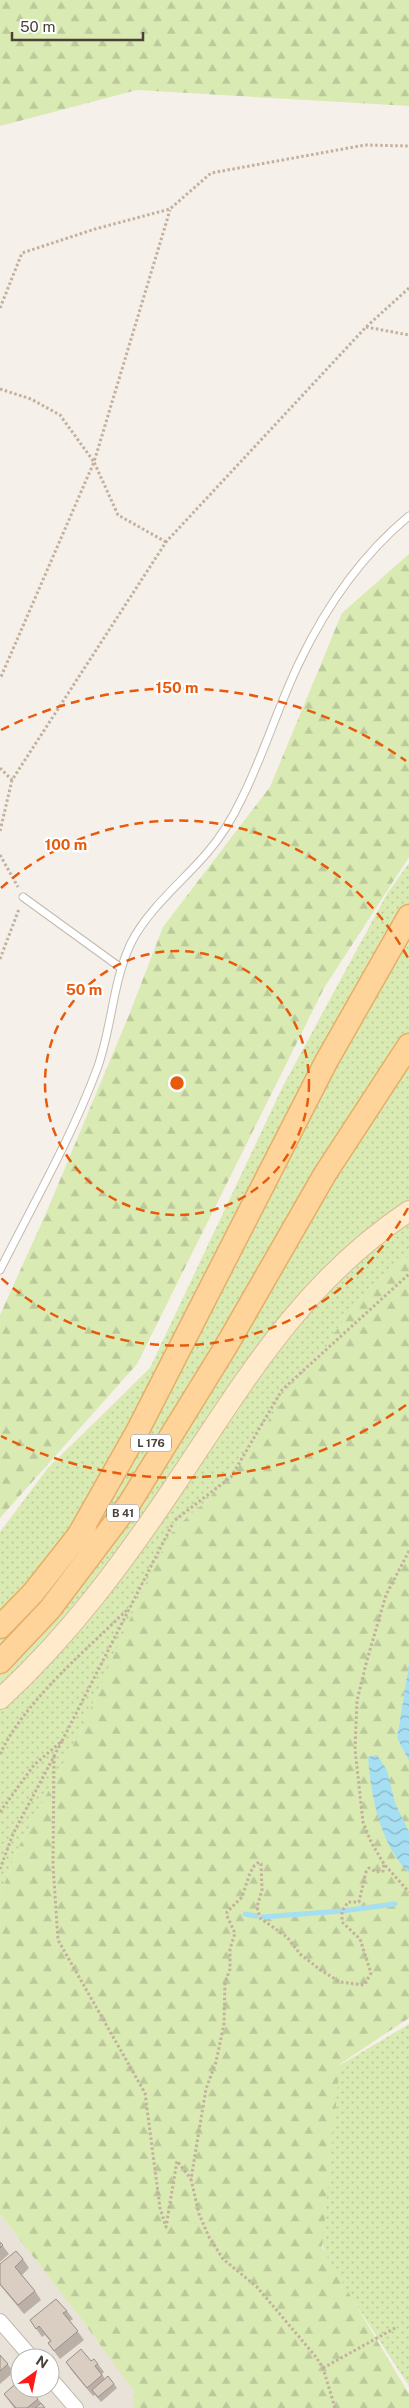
<svg xmlns="http://www.w3.org/2000/svg" width="409" height="2408" viewBox="0 0 409 2408" font-family="'Public Sans',sans-serif">
<defs>
<pattern id="grass-dots" width="8" height="8" patternUnits="userSpaceOnUse" patternTransform="scale(1.25)"><rect width="8" height="8" fill="#d9eab3"/><path d="M2 2h.1M6 6h.1" fill="none" stroke="#bcca9b" stroke-width="1.8" stroke-linecap="round"/></pattern>
<pattern id="forest-firs" width="22" height="20" patternUnits="userSpaceOnUse" patternTransform="scale(1.25)"><rect width="22" height="20" fill="#d9eab3"/><path d="M5 1l3.5 6h-7zM16 11l3.5 6h-7z" fill="#bcca9b"/></pattern>
<pattern id="water-waves" width="16" height="10" patternUnits="userSpaceOnUse" patternTransform="scale(1.25)"><rect width="16" height="10" fill="#a6def2"/><path d="M0 5q4-4 8 0t8 0" fill="none" stroke="#89b5c5"/></pattern>
</defs>
<rect width="100%" height="100%" fill="#f5f0ea"/>
<path fill="#e9e2d8" fill-rule="evenodd" d="M0 2214 82 2320 135 2391 133 2408H0ZM20 2358H50V2388H20Z"/>
<g fill="url(#grass-dots)">
<path d="M409 863V1256L366 1291 208 1500 178 1525 146 1584 80 1732 16 1852 0 1896V1532L48 1468 150 1368 282 1088 387 894Z"/>
<path d="M409 2024V2386L325 2257 309 2168 325 2074Z"/>
</g>
<g fill="url(#forest-firs)">
<path d="M0 0H409V106L137 90 0 126Z"/>
<path d="M409 554V857L324 988 137 1364 0 1518V1315L47 1211 129 1015 163 927 270 787 342 613Z"/>
<path d="M409 1256V1664L397 1738 409 1761V2018L340 2064 322 2248 409 2394V2408H133L134 2391 82 2320 0 2214V1896L16 1852 80 1732 146 1583 178 1525 208 1500 366 1291Z"/>
</g>
<g fill="url(#water-waves)">
<path d="M409 1664V1761L397 1738Z"/>
<path d="M377 1755 387 1770 395 1803 409 1832V1873C380 1843 371 1798 368 1757Z"/>
</g>
<g fill="none" stroke-linecap="round" stroke-linejoin="round">
<g stroke="#a6def2" stroke-width="5">
<path d="M245 1914 256 1916"/>
<path d="M263 1917 342 1911 395 1904"/>
</g>
<defs>
<g id="lane">
<path d="M23 897 121 968"/>
<path d="M0 1270C33 1204 71 1139 97 1069 112 1029 112 983 131 943 148 909 182 882 207 853 221 837 233 817 242 798 264 754 278 706 300 661 326 607 362 555 409 516"/>
</g>
<g id="street">
<path d="M0 2321 32 2358"/>
<path d="M50 2378 76 2408"/>
</g>
<path id="secondary" d="M0 1699C68 1637 122 1564 173 1488 244 1382 300 1284 409 1211"/>
<g id="primary">
<path d="M77 1538 137 1432 326 1062 409 916"/>
<path d="M0 1627 33 1593 85 1527"/>
<path d="M0 1662 50 1609 129 1504 225 1348 325 1174 409 1045"/>
</g>
</defs>
<use href="#lane" stroke="#c4baaf" stroke-width="9"/>
<use href="#street" stroke="#c4baaf" stroke-width="16"/>
<use href="#secondary" stroke="#d6bd9a" stroke-width="22"/>
<use href="#primary" stroke="#e7ae67" stroke-width="25"/>
<g stroke="#c3b09d" stroke-width="3" stroke-dasharray="2.5 2.5" stroke-linecap="butt">
<path d="M0 308 22 253 95 229 170 209 211 173 365 145 409 146"/>
<path d="M366 327 409 335"/>
<path d="M0 389 31 399 60 415 94 462 0 679"/>
<path d="M166 542 118 515 94 462 170 210"/>
<path d="M0 768 12 780"/>
<path d="M0 831 12 780 166 542 366 327 409 288"/>
<path d="M0 855 18 887"/>
<path d="M0 959 19 909"/>
<path d="M175 1520 231 1477 282 1390 409 1274"/>
<path d="M409 1551 386 1595 367 1660 357 1701 355 1749 363 1822 371 1842 384 1864 409 1892"/>
<path d="M62 1741 172 1525"/>
<path d="M0 1754C25 1701 85 1651 127 1610"/>
<path d="M54 1756 53 1865 58 1940 145 2093 160 2208 166 2227 177 2161 191 2179"/>
<path d="M0 1812 34 1765 62 1741 13 1834 0 1869"/>
<path d="M323 2368 395 2328"/>
<path d="M335 2408 323 2368 316 2357 257 2287 223 2259 209 2237 199 2214 191 2179 206 2089 216 2062 224 2024 225 1983 230 1969V1949L235 1933 227 1916V1912L242 1897 250 1873 254 1866 259 1862 261 1864 262 1890 257 1907 260 1918 287 1937 300 1954 322 1971 340 1982 364 1985 371 1973 360 1939 342 1922V1911L348 1902H359L366 1872 369 1868 376 1872 383 1871 384 1864"/>
</g>
<use href="#lane" stroke="#fff" stroke-width="7"/>
<use href="#street" stroke="#fff" stroke-width="14"/>
<use href="#secondary" stroke="#ffebcb" stroke-width="20"/>
<use href="#primary" stroke="#ffd49a" stroke-width="22"/>
</g>
<g fill="#bbb0a7">
<path d="M0 2242 9 2254 0 2262Z"/>
<path d="M23 2259 29 2268 22 2275 35 2291 41 2300 24 2314 0 2285V2264Z"/>
<path d="M67 2311 73 2319 70 2321 84 2340 60 2359 48 2343 50 2341 45 2335 42 2337 30 2320Z"/>
<path d="M0 2355 14 2372 0 2384Z"/>
<path d="M91 2361 98 2364 104 2372 102 2374 105 2379 114 2384 117 2388 101 2402 95 2395 93 2396 72 2371 66 2362Z"/>
<path d="M4 2394 38 2399 45 2408H14Z"/>
</g>
<g fill="#dacdc2" stroke="#999088">
<path d="M0 2242 3 2245 0 2248Z"/>
<path d="M16 2251 23 2259 15 2267 35 2291 18 2305 0 2284V2264Z"/>
<path d="M56 2299 67 2311 63 2313 78 2331 54 2351 48 2343 51 2341 39 2326 36 2329 30 2320Z"/>
<path d="M81 2349 91 2361 94 2359 98 2364 95 2366 102 2375 87 2388 66 2362Z"/>
<path d="M0 2355 8 2364 0 2371Z"/>
<path d="M108 2376 114 2384 98 2397 92 2390Z"/>
<path d="M20 2380V2388H29L38 2399 27 2408H16L4 2394Z"/>
<path d="M41 2403 45 2408H35Z"/>
</g>
<g fill="none" stroke="#e8590c" stroke-width="2.5" stroke-dasharray="9 6">
<circle cx="177" cy="1083" r="132"/>
<path d="M408 1208A263 263 0 0 1 1 1278M1 888A263 263 0 0 1 408 958"/>
<path d="M406 1405A395 395 0 0 1 1 1436M1 730A395 395 0 0 1 406 761"/>
</g>
<g text-anchor="middle" dominant-baseline="central" stroke-width="4.5" stroke-linejoin="round" paint-order="stroke">
<g fill="#fff" stroke="#807974" stroke-width="1">
<rect x="131" y="1434.5" width="40" height="17" rx="4"/>
<rect x="107" y="1504.5" width="32" height="17" rx="4"/>
</g>
<g font-size="11" font-weight="bold" fill="#4a4038">
<text x="151" y="1443">L 176</text>
<text x="123" y="1513">B 41</text>
</g>
</g>
<circle cx="177" cy="1083" r="8" fill="#e8590c" stroke="#fff" stroke-width="2.5"/>
<g font-size="15" text-anchor="middle" font-weight="bold" fill="#e8590c" stroke="#fff" stroke-width="4.5" stroke-linejoin="round" paint-order="stroke">
<text x="177" y="693">150 m</text>
<text x="66" y="850">100 m</text>
<text x="84" y="995">50 m</text>
</g>
<g transform="translate(35 2373) rotate(33)"><circle r="24" fill="#ffffff" stroke="#b7b3af"/>
<path d="M0-4L9 19L0 12L-9 19Z" fill="#fe1a18"/>
<text y="-8" font-size="14" font-weight="bold" text-anchor="middle" fill="#4a4038">N</text>
</g>
<path d="M12 32v8h131v-8" fill="none" stroke="#4a4038" stroke-width="2.5"/>
<text x="20" y="32" font-size="15" fill="#4a4038" stroke="#ffffff" stroke-width="4" paint-order="stroke">50 m</text>
</svg>
